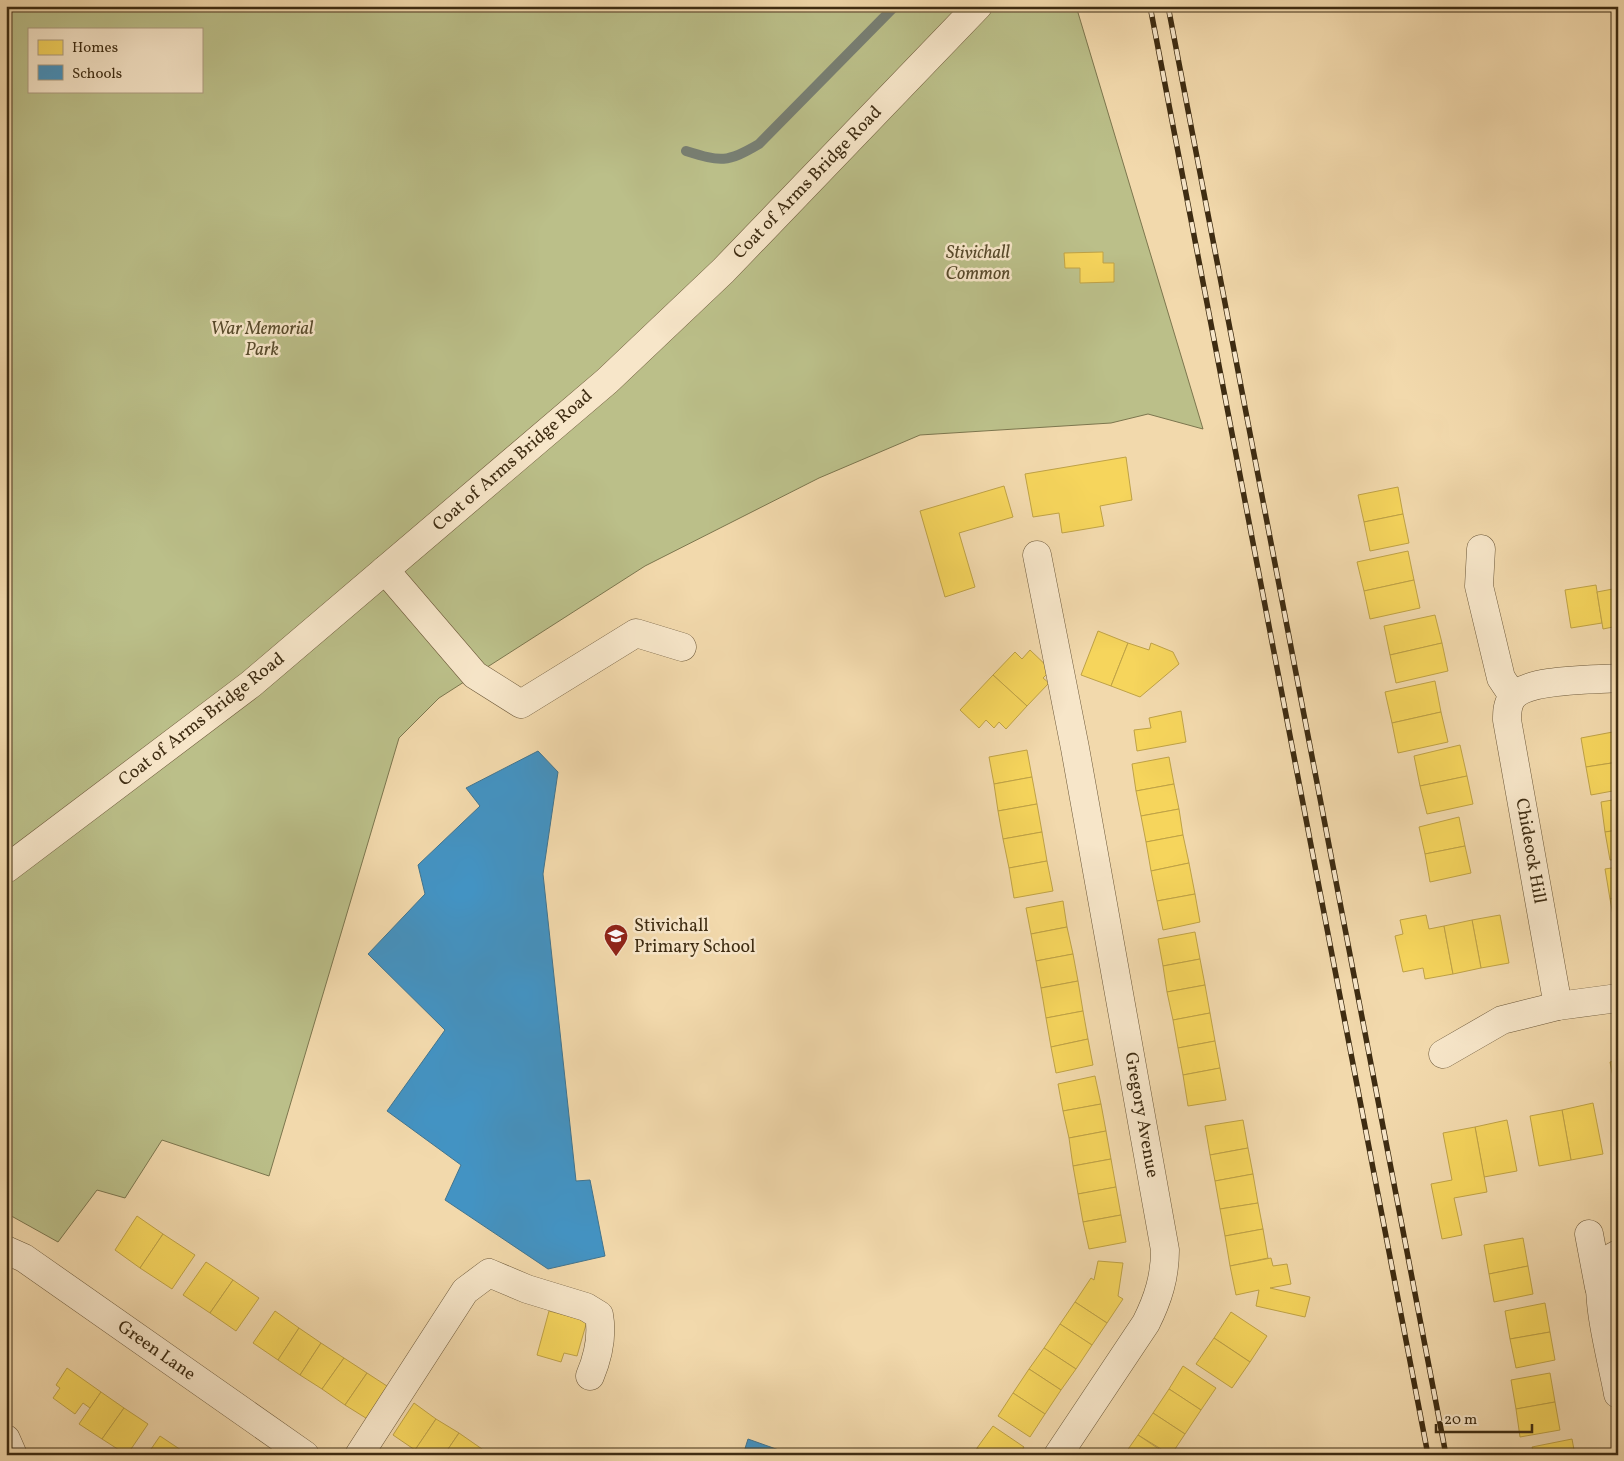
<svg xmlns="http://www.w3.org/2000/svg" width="1624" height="1461" viewBox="0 0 1624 1461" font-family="Vollkorn,serif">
<rect width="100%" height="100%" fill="#f2d9ac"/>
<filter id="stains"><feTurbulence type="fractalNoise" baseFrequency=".004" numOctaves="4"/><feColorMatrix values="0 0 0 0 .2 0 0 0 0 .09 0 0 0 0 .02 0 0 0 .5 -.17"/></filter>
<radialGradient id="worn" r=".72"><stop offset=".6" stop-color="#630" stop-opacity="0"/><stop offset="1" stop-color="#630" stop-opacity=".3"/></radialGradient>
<path fill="#bbbf89" stroke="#7c764e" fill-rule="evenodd" d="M6 6H1076L1203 429 1148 414 1111 423 920 435 819 478 645 566 439 698 399 738 269 1176 162 1140 125 1198 97 1190 58 1242 6 1213ZM29 29H201V91H29Z"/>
<g fill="#f6d55c" stroke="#bfa246">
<path d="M1103 252V263H1114V282L1080 283V268H1065L1064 253Z"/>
<path d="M1126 457 1132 500 1100 506 1104 526 1062 533 1059 513 1033 517 1025 474Z"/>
<path d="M1004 486 1013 517 959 533 975 587 945 597 920 511Z"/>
<path d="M1398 487 1403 514 1364 522 1358 495Z"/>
<path d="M1403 514 1409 543 1370 551 1364 522Z"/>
<path d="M1408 551 1414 580 1364 591 1357 562Z"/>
<path d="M1414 580 1420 608 1370 619 1364 591Z"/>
<path d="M1596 585 1602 623 1571 628 1565 590Z"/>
<path d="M1618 588V626L1603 629 1597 592Z"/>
<path d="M1435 615 1442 643 1390 655 1384 626Z"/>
<path d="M1098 631 1128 643 1111 686 1081 675Z"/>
<path d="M1128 643 1149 650 1151 643 1173 652 1179 664 1140 697 1111 686Z"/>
<path d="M1442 643 1448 671 1396 683 1390 655Z"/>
<path d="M1030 650 1051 670 1043 678 1049 683 1027 706 993 675 1015 652 1022 659Z"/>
<path d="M993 675 1027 706 1006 729 999 722 994 728 986 720 979 728 960 710Z"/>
<path d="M1435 681 1441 712 1392 723 1385 692Z"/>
<path d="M1181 711 1186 742 1137 751 1134 730 1151 728 1149 718Z"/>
<path d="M1441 712 1448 742 1398 753 1392 723Z"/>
<path d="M1618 731V762L1586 767 1581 738Z"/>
<path d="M1460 745 1467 776 1420 786 1414 756Z"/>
<path d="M1027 750 1032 777 994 784 989 757Z"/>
<path d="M1169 757 1174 784 1136 791 1132 764Z"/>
<path d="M1618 762V790L1591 795 1586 767Z"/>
<path d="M1467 776 1473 804 1427 814 1420 786Z"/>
<path d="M1032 777 1037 804 998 811 994 784Z"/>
<path d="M1174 784 1179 809 1141 816 1136 791Z"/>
<path d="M1618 799V830L1605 832 1601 802Z"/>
<path d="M1037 804 1042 832 1003 839 998 811Z"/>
<path d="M1179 809 1183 835 1146 842 1141 816Z"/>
<path d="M1459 817 1465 846 1425 854 1419 827Z"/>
<path d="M1618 830V859L1610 860 1605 832Z"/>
<path d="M1042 832 1047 861 1009 868 1003 839Z"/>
<path d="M1183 835 1189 863 1151 871 1146 842Z"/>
<path d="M1465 846 1471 873 1430 882 1425 854Z"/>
<path d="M1047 861 1053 891 1014 898 1009 868Z"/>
<path d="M1189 863 1195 894 1157 901 1151 871Z"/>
<path d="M1618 867V897L1610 899 1605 869Z"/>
<path d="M1195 894 1200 922 1163 930 1157 901Z"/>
<path d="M1618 897V925L1615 926 1610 899Z"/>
<path d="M1063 901 1067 927 1031 934 1026 908Z"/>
<path d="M1426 915 1429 929 1444 926 1453 974 1425 979 1423 968 1403 972 1395 936 1403 934 1400 920Z"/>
<path d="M1500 915 1509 963 1481 968 1472 920Z"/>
<path d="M1472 920 1481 968 1453 974 1444 926Z"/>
<path d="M1067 927 1073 954 1036 961 1031 934Z"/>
<path d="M1195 932 1200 959 1163 966 1158 939Z"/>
<path d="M1073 954 1078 981 1041 988 1036 961Z"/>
<path d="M1200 959 1205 985 1167 992 1163 966Z"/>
<path d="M1078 981 1083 1011 1046 1018 1041 988Z"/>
<path d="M1205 985 1210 1013 1173 1020 1167 992Z"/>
<path d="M1083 1011 1088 1039 1051 1047 1046 1018Z"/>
<path d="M1210 1013 1215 1041 1178 1048 1173 1020Z"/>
<path d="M1088 1039 1093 1065 1056 1073 1051 1047Z"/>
<path d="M1215 1041 1220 1068 1183 1075 1178 1048Z"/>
<path d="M1618 1060V1104L1610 1062Z"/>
<path d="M1220 1068 1226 1100 1188 1106 1183 1075Z"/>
<path d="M1095 1076 1101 1104 1063 1111 1058 1084Z"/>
<path d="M1593 1103 1603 1154 1571 1160 1562 1110Z"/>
<path d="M1101 1104 1106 1131 1069 1138 1063 1111Z"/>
<path d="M1562 1110 1571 1160 1539 1166 1530 1116Z"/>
<path d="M1243 1120 1248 1148 1210 1155 1205 1126Z"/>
<path d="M1507 1120 1517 1171 1484 1177 1475 1127Z"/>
<path d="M1475 1127 1487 1192 1454 1198 1462 1235 1442 1239 1431 1184 1452 1180 1443 1133Z"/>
<path d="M1106 1131 1111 1159 1073 1166 1069 1138Z"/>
<path d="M1248 1148 1253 1174 1215 1181 1210 1155Z"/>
<path d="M1111 1159 1116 1187 1078 1194 1073 1166Z"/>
<path d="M1253 1174 1258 1203 1220 1209 1215 1181Z"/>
<path d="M1116 1187 1121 1215 1083 1222 1078 1194Z"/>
<path d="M1258 1203 1263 1229 1225 1236 1220 1209Z"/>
<path d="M1121 1215 1126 1242 1089 1249 1083 1222Z"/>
<path d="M137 1216 163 1234 140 1268 115 1250Z"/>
<path d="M1263 1229 1268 1258 1230 1266 1225 1236Z"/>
<path d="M163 1234 195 1255 172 1289 140 1268Z"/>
<path d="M1523 1238 1528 1266 1489 1274 1484 1245Z"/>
<path d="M1271 1258 1273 1266 1287 1264 1291 1284 1270 1288 1310 1297 1305 1317 1256 1306 1259 1290 1236 1295 1230 1266Z"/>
<path d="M1098 1261 1123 1263 1118 1296 1123 1299 1107 1323 1075 1302 1091 1278 1094 1280Z"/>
<path d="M206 1262 233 1280 210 1313 183 1295Z"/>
<path d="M1528 1266 1533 1294 1494 1302 1489 1274Z"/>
<path d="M233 1280 259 1298 236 1331 210 1313Z"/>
<path d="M1075 1302 1107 1323 1092 1345 1060 1324Z"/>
<path d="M1545 1303 1550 1332 1510 1339 1505 1311Z"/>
<path d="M275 1311 299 1328 278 1360 253 1343Z"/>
<path d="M549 1311 587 1321 577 1356 564 1353 561 1362 537 1355Z"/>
<path d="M1231 1312 1267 1336 1250 1362 1214 1338Z"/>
<path d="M1060 1324 1092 1345 1076 1369 1044 1348Z"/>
<path d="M299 1328 321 1343 300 1375 278 1360Z"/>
<path d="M1550 1332 1555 1360 1516 1368 1510 1339Z"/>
<path d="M1214 1338 1250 1362 1232 1388 1196 1364Z"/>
<path d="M321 1343 344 1358 322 1389 300 1375Z"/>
<path d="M1044 1348 1076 1369 1061 1390 1029 1369Z"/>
<path d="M344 1358 367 1373 345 1405 322 1389Z"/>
<path d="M1183 1366 1216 1388 1201 1410 1169 1389Z"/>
<path d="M67 1368 101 1392 90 1408 83 1403 75 1414 53 1398 60 1388 56 1385Z"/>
<path d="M1029 1369 1061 1390 1045 1414 1013 1393Z"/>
<path d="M367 1373 390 1388 369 1420 345 1405Z"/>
<path d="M1550 1373 1555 1402 1516 1409 1511 1380Z"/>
<path d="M1169 1389 1201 1410 1185 1434 1153 1413Z"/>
<path d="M101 1392 124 1408 102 1439 79 1424Z"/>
<path d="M1013 1393 1045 1414 1030 1437 998 1416Z"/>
<path d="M1555 1402 1560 1430 1520 1437 1516 1409Z"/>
<path d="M414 1403 436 1419 415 1450 393 1435Z"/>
<path d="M124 1408 148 1424 127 1455 102 1439Z"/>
<path d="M1153 1413 1185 1434 1171 1455 1138 1435Z"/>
<path d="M436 1419 459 1433 444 1455H422L415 1450Z"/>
<path d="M993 1426 1024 1447 1019 1455H987L977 1448Z"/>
<path d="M459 1433 482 1449 479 1455H444Z"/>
<path d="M1138 1435 1168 1455H1124Z"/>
<path d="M160 1436 184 1452 182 1455H147Z"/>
<path d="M1572 1439 1575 1455H1534L1532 1447Z"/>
<path d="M977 1448 987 1455H973Z"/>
<path d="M482 1449 490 1455H479Z"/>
</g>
<g fill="#4393c3" stroke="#42748e">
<path d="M538 751 558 772 543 874 576 1181 590 1180 605 1256 548 1269 445 1200 461 1165 387 1111 445 1030 368 954 425 894 418 865 480 806 466 788Z"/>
<path d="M748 1439 790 1454 743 1455Z"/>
</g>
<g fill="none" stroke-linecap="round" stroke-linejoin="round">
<path stroke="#787f73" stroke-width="10" d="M686 151C721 162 727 163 759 144L895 6"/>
<defs>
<g id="minor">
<path d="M1481 549 1479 586 1501 678 1513 696"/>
<path d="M1037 555 1075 748 1165 1250C1165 1277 1158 1299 1146 1323L1058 1455"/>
<path d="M385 570 475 675 521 704 636 633 682 647"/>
<path d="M1618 678C1594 680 1526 678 1512 698 1507 705 1507 712 1507 720L1558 1006 1618 998"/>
<path d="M6 869 251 684 607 381 723 271 978 6"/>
<path d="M1443 1054 1502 1020 1558 1006"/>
<path d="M1589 1234 1599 1287"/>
<path d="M6 1250 24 1258 305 1455"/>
<path d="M1618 1254C1611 1257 1605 1263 1602 1270 1594 1296 1613 1365 1618 1394"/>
<path d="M6 1439 13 1455"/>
<path d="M359 1455 465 1291 489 1273 527 1289 586 1307 599 1315C603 1337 598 1357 590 1376"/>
</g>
</defs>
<use href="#minor" stroke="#6b5738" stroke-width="29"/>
<use href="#minor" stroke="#f7e6c9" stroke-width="28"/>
<defs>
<g id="rail">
<path d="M1150 6 1428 1455"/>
<path d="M1168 6 1446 1455"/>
</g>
</defs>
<use href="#rail" stroke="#3e2c12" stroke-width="5.5"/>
<use href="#rail" stroke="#f7e6c9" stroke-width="4" stroke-dasharray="11" stroke-linecap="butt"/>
</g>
<defs>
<symbol id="school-pin" viewBox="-11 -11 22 30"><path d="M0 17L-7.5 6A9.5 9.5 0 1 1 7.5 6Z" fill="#8f2418" stroke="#f7e6c9"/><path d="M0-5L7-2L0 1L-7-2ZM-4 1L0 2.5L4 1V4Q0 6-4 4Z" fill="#fff"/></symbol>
</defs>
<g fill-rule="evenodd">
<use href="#school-pin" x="602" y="922" width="28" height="38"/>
</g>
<g text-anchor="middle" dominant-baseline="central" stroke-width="5" stroke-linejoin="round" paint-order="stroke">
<g font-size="18" fill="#3e2c12" stroke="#f7e6c9">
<text transform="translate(808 183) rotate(-46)">Coat of Arms Bridge Road</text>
<text transform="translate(513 461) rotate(-41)">Coat of Arms Bridge Road</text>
<text transform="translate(202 720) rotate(-38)">Coat of Arms Bridge Road</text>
<text transform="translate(1530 851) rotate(80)">Chideock Hill</text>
<text transform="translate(1141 1115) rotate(80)">Gregory Avenue</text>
<text transform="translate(156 1351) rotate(35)">Green Lane</text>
</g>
<g font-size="18" font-style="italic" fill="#57492a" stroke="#f7e6c9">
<text x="978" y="253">Stivichall<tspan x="978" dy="21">Common</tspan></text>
<text x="262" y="329">War Memorial<tspan x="262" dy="21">Park</tspan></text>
</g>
<g font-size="18" fill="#3e2c12" stroke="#f7e6c9" text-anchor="start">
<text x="634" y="926">Stivichall<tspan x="634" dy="21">Primary School</tspan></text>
</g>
</g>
<rect width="1624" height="1461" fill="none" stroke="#f2d9ac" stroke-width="25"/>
<rect x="8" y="8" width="1609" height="1446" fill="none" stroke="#3e2c12" stroke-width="2.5"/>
<rect x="12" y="12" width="1599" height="1436" fill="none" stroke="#3e2c12"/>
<rect x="28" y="28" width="175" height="65" fill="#f7e6c9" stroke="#ad9c80"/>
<rect x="38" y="40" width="25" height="15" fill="#f6d55c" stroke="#ad9c80"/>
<text x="72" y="52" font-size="15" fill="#3e2c12">Homes</text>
<rect x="38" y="65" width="25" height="15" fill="#4393c3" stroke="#ad9c80"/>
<text x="72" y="78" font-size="15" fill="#3e2c12">Schools</text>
<path d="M1436 1424v8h96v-8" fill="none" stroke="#3e2c12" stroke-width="2.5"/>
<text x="1444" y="1424" font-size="15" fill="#3e2c12" stroke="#f7e6c9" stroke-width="4" paint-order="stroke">20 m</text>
<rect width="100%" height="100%" filter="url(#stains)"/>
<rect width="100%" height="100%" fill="url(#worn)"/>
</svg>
